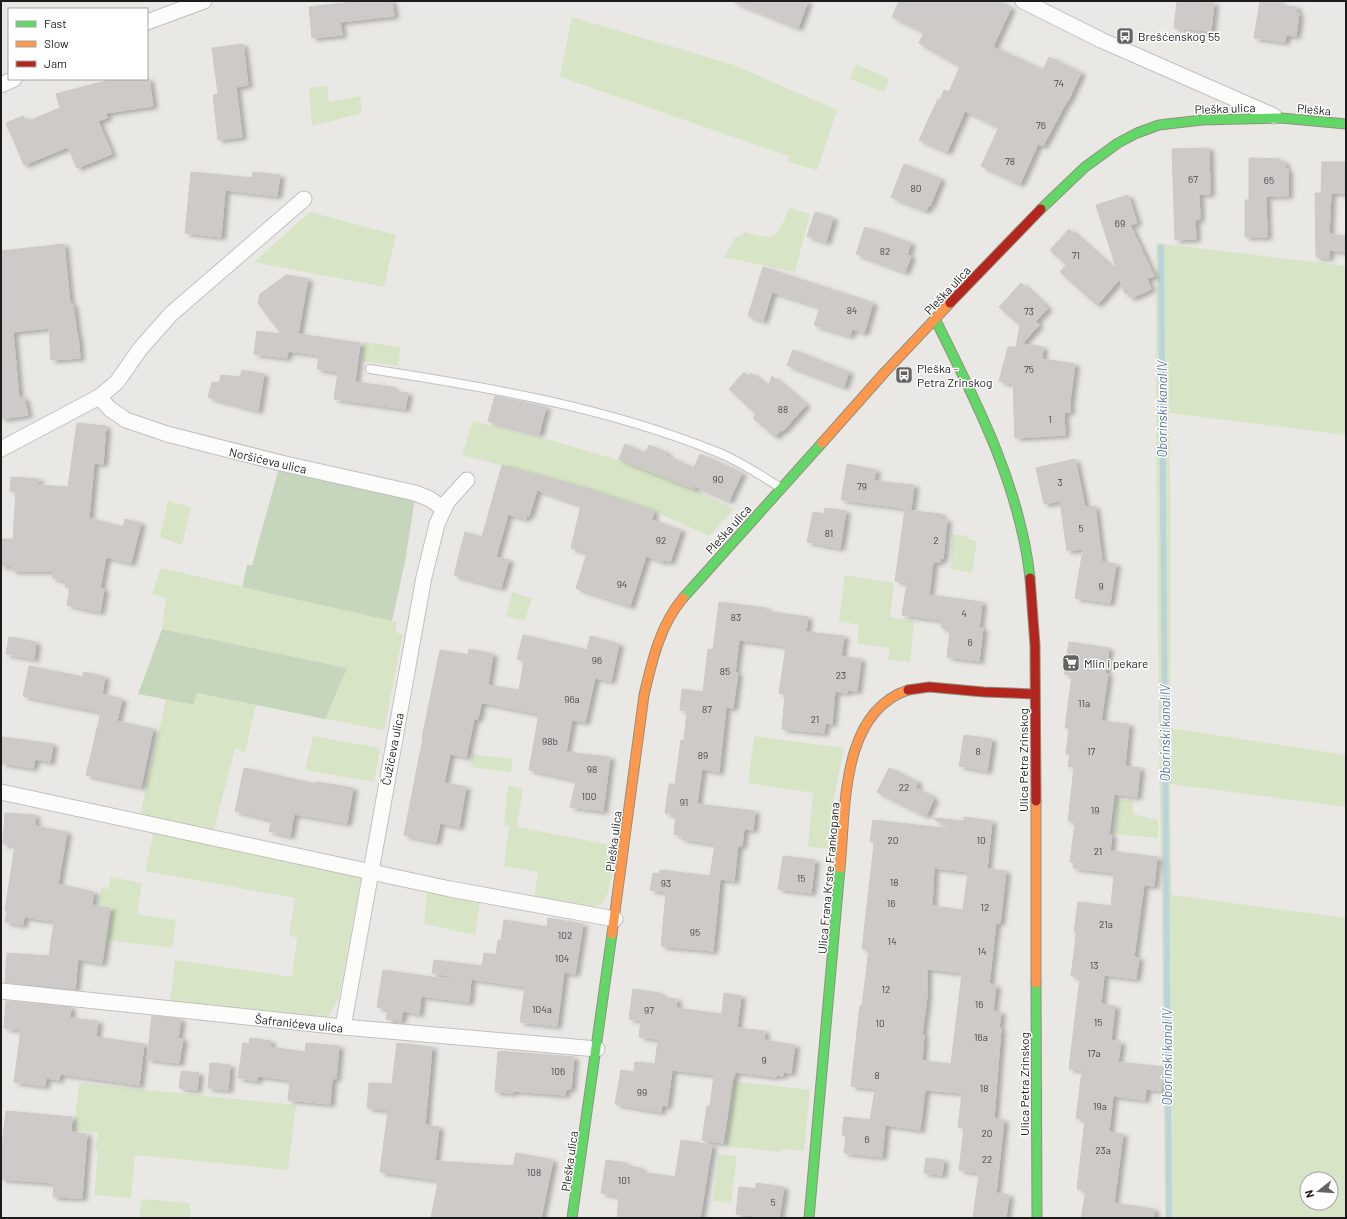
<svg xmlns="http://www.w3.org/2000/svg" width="1347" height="1219" viewBox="0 0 1347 1219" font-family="Barlow,sans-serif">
<defs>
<filter id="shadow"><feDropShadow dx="4.5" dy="2.5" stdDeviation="2" flood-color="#0004"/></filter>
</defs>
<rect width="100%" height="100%" fill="#eae8e4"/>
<g fill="#d7e5c6" fill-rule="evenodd">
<path d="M572 17 734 65 837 110 817 170 788 162 789 156 560 77Z"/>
<path d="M856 64 889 79 884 92 850 79Z"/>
<path d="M327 86 329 102 360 96 362 113 312 126 309 88Z"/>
<path d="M789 208 810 214 795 272 724 257 735 238 745 232C778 242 777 237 789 208Z"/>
<path d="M310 212 396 235 384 287 254 262Z"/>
<path d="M1156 243 1346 266V435L1169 413 1171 539 1170 728 1346 755V807L1170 784 1172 895 1346 918V1218H1165C1162 893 1155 568 1156 243ZM1307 1179H1331V1203H1307Z"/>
<path d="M364 342 401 347 398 366 362 361Z"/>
<path d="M473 421 550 440 618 460 619 459 687 486 734 509 709 536 654 511 586 488 462 455Z"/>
<path d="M168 501 191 507 182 545 160 537Z"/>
<path d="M952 534 967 536V538L977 541 972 573 951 569Z"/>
<path d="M161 568 397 622 395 632 403 634 384 730 325 719 346 668 162 629 166 598 152 594Z"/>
<path d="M845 575 894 583 890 617 914 621 910 662 888 660 890 648 857 644 859 625 839 621Z"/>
<path d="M512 592 532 598 525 621 506 616Z"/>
<path d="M197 693 256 705 245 752 235 749 214 829H189L140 816 166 700 194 705Z"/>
<path d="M313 736 380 748 374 782 305 770Z"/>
<path d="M754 736 844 748 834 796 830 849 808 847 813 793 748 783Z"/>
<path d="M472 754 512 759 511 772 471 767Z"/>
<path d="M508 785 523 789 517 827 616 846 608 893 601 904 589 908 534 899 538 872 504 866 509 826 504 825Z"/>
<path d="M1117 799 1133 801V814L1158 820V838L1115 834Z"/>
<path d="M154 831 354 875 361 878 339 996 327 1020 170 1002 175 960 292 977 297 938 289 935 295 898 145 871Z"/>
<path d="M111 877 142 883 137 914 176 920 172 948 108 940 113 907 98 904 101 888 108 889Z"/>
<path d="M427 891 480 901 475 935 424 924Z"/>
<path d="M735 1081 810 1090 804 1151 781 1149V1152L726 1146Z"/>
<path d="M79 1083 296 1105 288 1170 135 1155 131 1198 94 1195 98 1151 95 1150 98 1133 74 1130Z"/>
<path d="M719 1154 737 1156 731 1203 713 1201Z"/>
<path d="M141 1199 190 1203V1217L196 1218H140Z"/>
</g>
<g fill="#c6d6bc">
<path d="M279 468 415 498 405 562 392 621 242 587 247 565H252Z"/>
<path d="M162 629 347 668 325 719 197 693 194 705 138 694Z"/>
</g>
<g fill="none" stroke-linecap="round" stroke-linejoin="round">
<path stroke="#bbd4da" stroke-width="6" d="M1161 247 1169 1218"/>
</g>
<g fill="#cdcac7" stroke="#cdcac6" fill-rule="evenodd" filter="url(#shadow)">
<path d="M361 1H392L394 16 340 22 342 35 312 38 309 7Z"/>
<path d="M732 1H808L798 28Z"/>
<path d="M899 1H998L1011 8 993 47 1043 70 1049 57 1081 73 1068 101H1067L1043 146 1038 144 1020 184 981 166 999 127 965 111 947 152 919 140 938 99 940 100 944 90 949 92 960 66 919 43 924 32 892 17Z"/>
<path d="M1177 1 1214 3 1211 31 1174 28Z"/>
<path d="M1260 1H1280L1279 5 1297 7 1296 13H1299L1296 36 1286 35 1285 42 1254 38Z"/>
<path d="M243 44 248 85 236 87 242 137 218 140 213 95 218 94 212 48Z"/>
<path d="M113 79H149L153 106 106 113 107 118 98 121 112 154 77 168 68 147 24 165 6 123 23 116 26 122 60 108 56 94Z"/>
<path d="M1209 148 1210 194H1199L1200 219 1195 220 1196 239 1175 240 1172 149Z"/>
<path d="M1249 158 1280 159V162H1285V169H1288V196H1266L1267 237H1245V200H1249Z"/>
<path d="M1322 162H1346V193H1331L1329 234 1346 236V252L1329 250V258L1316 257 1315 193H1321Z"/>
<path d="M904 164 941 179 930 206H928L926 211 891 197Z"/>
<path d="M191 172 252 178 253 172 280 175 277 196 225 190 221 237 185 233Z"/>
<path d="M1128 195 1137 223 1130 225 1154 276 1147 279 1151 289 1132 298 1124 292 1120 279 1097 305 1060 272 1066 265 1050 250 1069 229 1118 273 1096 205Z"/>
<path d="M815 212 833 218 826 242 807 236Z"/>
<path d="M865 227 911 243 907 255 911 256 905 272 856 254Z"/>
<path d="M64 244 70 304H73L77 335H78L80 358 51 360 49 328 13 332 19 398 24 397 28 415 1 419V251Z"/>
<path d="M763 267 873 303 864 333 852 329 850 336 814 325 820 307 772 292 763 321 748 316Z"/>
<path d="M286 275 308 279 298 334 360 343 355 382 393 387V391L408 393 405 409 334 399 338 372 317 369 319 355 288 351 287 358 254 354 257 331 281 334 258 303 260 294Z"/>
<path d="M1021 283 1048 308 1036 321 1039 325 1022 344 1043 347 1042 359 1075 364 1070 401V412H1064L1065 435 1015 438 1013 384 999 381 1008 347H1016L1020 325 999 307Z"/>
<path d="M793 350 849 372 844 387 787 365Z"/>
<path d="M242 370 264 374 258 411 208 397 212 382 219 383 221 375 240 377Z"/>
<path d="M744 372 749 376 751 373 768 387 772 376 806 405 783 431 781 430 775 437 753 418 756 414 729 389Z"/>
<path d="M495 396 546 407 539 434 488 421Z"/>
<path d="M77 423 106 426 103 464 94 463 89 518 123 527 125 519 141 523 131 563 106 557 100 588 104 589 100 612 67 605 70 588 65 587 66 581 52 578 53 571H12V566H1V539H13L16 492 10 491 11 477 39 479 38 485 68 487Z"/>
<path d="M625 444 645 453 649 445 667 453 666 456 694 468 700 454 742 473 729 501 695 486 694 489 619 459Z"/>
<path d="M1075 459 1085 507 1095 506 1102 562 1116 564 1110 603 1075 598 1083 549 1067 551 1060 501 1044 504 1036 468Z"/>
<path d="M847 464 876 470 874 481 914 485 911 509 841 500Z"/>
<path d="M502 465 586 488 654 511 652 520 681 530 670 562 664 560 663 562 646 556 630 606 576 588 587 553 571 548 581 505 537 490 529 516 526 515V519L508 514 496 557 509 560 501 588 454 575 465 532 482 537Z"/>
<path d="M825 508 846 511 840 548 807 542 813 512 824 514Z"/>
<path d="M905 510 941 514V519H947L943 559 940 558V562H933L929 595 982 602 979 628H983L979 661 947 657 950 629 941 628 942 620 902 615 907 582 895 581Z"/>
<path d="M719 602 766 608V611L808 617 806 632 844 636 841 656 861 659 857 691 847 690V693L835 691 832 724 825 723 824 733 782 729 785 694 779 693 786 646 739 640 735 673H738L733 708 726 707 719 772 702 769 697 804 755 811 753 830 744 829 742 846 738 845 734 881 720 879 713 951 661 946 666 892 650 890 653 873 659 874 660 870 710 876 715 844 682 839V836L674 834 676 815 665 813 669 784H675L681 740H684L687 711 680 710 682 689 703 692 708 649 713 650Z"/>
<path d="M523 635 587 650 590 636 619 644 611 681 595 678 585 722 572 720 566 752 610 757 603 811 570 807 576 780 529 770 539 714 484 703 481 704 478 719H474L466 757 450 754 444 783 466 787 459 827 440 823 436 842 404 835 423 738H422L440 650 468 655 469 649 493 654 488 685 519 690 524 661 517 659Z"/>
<path d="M9 637 36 642 34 659 6 654Z"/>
<path d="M1069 642 1109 648 1105 674H1108L1101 721 1129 724 1125 766 1140 768 1137 797 1114 794 1109 835H1112L1110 851 1157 857 1154 886 1144 885 1134 957 1139 958 1136 979 1104 975 1101 1004 1115 1006 1111 1040 1121 1042 1118 1062 1164 1067 1161 1091 1146 1089 1145 1100 1113 1096 1109 1132 1123 1134 1114 1203 1154 1209V1218H1081L1086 1190 1077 1189 1085 1119 1076 1118 1082 1070 1069 1069 1080 977 1071 976 1075 945 1076 932H1074L1078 902 1111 906 1114 873 1073 868 1074 862H1070L1075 822 1068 821 1074 767 1068 766 1070 754H1066L1069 728H1065L1072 675 1064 674Z"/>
<path d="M29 666 83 677 84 672 105 677 102 694 122 699 117 721 153 729 141 787 86 775 101 712 23 696Z"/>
<path d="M964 735 992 739 987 771 959 766Z"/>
<path d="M2 737 53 744 50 762 35 759 33 768 1 763Z"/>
<path d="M244 768 316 784 317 782 353 788 347 823 294 814 290 836 269 831 272 820 235 811Z"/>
<path d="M889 768 918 782 915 788 932 796 931 798 934 799 926 816 877 792Z"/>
<path d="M5 813 35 815V826L67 832 58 884 94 892 92 905 110 908 102 963 78 959 75 989 5 982 7 953 49 956 54 921 24 917 23 925 5 922 7 911 5 910 15 845 3 844Z"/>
<path d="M964 817 992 821 987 869 1006 871 1000 923H996L989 984 996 985 993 1011 1001 1012 999 1028H1001L994 1118 1004 1120 996 1193 1009 1195 1006 1218H973L979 1173 959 1170 964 1128 958 1127 962 1093 925 1090 920 1130 885 1125 882 1157 844 1153 846 1136 842 1135 844 1117 870 1120 875 1089 851 1086 860 1005 862 1006 869 949H862L873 853 874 842 870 841 873 820 952 829 934 819V818L964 821ZM934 868 968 872 963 910 932 906ZM927 969 962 973 951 1064 922 1061 924 1035H922L927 996Z"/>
<path d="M783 856 815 860 811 893 778 889Z"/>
<path d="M548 918 583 924 575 974 564 972 557 1026 520 1022 525 987 471 979 469 1002 421 996 419 1014 403 1011 401 1021 386 1019 388 1009 377 1007 383 970 451 980V976L432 973 434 960 482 966 484 953 496 955 498 940H501L504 920 547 927Z"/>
<path d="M633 989 660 993V997L677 999 676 1008 722 1014 724 993 741 996 737 1028 765 1031 764 1040 795 1045 791 1073 783 1072V1076L776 1075V1077L735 1072 734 1078 733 1077 723 1143 702 1140 707 1106H710L714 1075 672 1070 667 1106 662 1105 661 1112 615 1104 621 1070 634 1072 635 1062 655 1064 658 1039 639 1037 641 1020 629 1019Z"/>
<path d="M6 1001 71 1007 70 1018 98 1021 96 1037 144 1044 139 1085 60 1074 59 1080 46 1078 45 1086 14 1082 21 1030 4 1028Z"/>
<path d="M152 1016 181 1019 178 1038 183 1039 179 1063 147 1059Z"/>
<path d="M250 1038 271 1041 270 1047 305 1052 306 1043 339 1046 336 1079 332 1078 330 1104 288 1100 290 1080 258 1076 257 1081 238 1078 243 1043 249 1044Z"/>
<path d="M397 1043 432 1047 425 1125 439 1127 435 1161 513 1166 516 1153 553 1160 541 1218H431L438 1183H436V1180L380 1172 388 1110 367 1108 369 1083 392 1084Z"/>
<path d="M498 1051 574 1057 571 1089H566L565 1095 513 1091V1093L495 1092Z"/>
<path d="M210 1063 230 1065 228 1090 208 1088Z"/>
<path d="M181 1071 199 1073 197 1090 179 1088Z"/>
<path d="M6 1111 72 1117 71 1132 87 1134 82 1198 53 1197 54 1183 1 1179V1155Z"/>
<path d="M681 1140 712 1145 700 1218H617L619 1196 601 1193 606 1160 626 1163V1166L641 1168 640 1172 675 1177Z"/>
<path d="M926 1158 944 1160 942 1175 924 1173Z"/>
<path d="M756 1183 784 1187 779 1218 736 1214 739 1187 756 1189Z"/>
</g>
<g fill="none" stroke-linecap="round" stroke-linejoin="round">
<defs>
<path id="lane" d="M370 369C487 387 606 407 717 452 740 461 760 475 781 488"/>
<g id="street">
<path d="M1023 1 1101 40 1274 116"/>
<path d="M147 22 204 1"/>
<path d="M1 85 14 79"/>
<path d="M99 397 110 409 126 420 167 434 281 463 415 493 430 499 444 509"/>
<path d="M1 449 99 397 117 382 140 349 171 314 304 199"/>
<path d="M1 792 450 889 615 919"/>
<path d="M1 991 343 1027 597 1049"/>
<path d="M343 1027 424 577 437 524 447 502 467 480"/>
</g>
<g id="fast">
<path d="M1041 209 1085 167 1118 143 1137 133 1159 125 1202 120 1281 118 1346 124"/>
<path d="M935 319C976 401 1020 486 1030 578"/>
<path d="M683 598 822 443"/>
<path d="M1036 983 1037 1218"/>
<path d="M572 1218 612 934"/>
<path d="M809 1218 840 868"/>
</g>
<g id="slow">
<path d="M822 443 885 372 950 303"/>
<path d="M1036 801V983"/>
<path d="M840 868C846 809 840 713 908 690"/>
<path d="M612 934 644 695C652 661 660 625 683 598"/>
</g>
<g id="jam">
<path d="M950 303 1041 209"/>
<path d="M1030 578 1035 645 1036 801"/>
<path d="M908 690 929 687 984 692 1034 694"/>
</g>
</defs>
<use href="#lane" stroke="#c1c0bf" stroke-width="10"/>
<use href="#street" stroke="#c1c0bf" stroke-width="17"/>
<use href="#fast" stroke="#90917f" stroke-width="11"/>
<use href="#slow" stroke="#90917f" stroke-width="11"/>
<use href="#jam" stroke="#90917f" stroke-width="11"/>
<use href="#lane" stroke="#fcfcfb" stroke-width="8"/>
<use href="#street" stroke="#fcfcfb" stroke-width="15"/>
<use href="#fast" stroke="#63d668" stroke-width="9"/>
<use href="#slow" stroke="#ff974d" stroke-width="9"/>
<use href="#jam" stroke="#b3261e" stroke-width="9"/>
</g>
<defs>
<symbol id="bus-square" viewBox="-11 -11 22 22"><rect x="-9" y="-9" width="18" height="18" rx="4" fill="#646362" stroke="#fff"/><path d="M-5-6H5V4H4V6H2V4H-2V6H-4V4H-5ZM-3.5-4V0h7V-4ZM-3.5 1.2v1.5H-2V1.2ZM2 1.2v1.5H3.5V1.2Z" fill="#fff"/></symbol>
<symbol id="supermarket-square" viewBox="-11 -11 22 22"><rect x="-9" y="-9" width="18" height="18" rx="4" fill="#646362" stroke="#fff"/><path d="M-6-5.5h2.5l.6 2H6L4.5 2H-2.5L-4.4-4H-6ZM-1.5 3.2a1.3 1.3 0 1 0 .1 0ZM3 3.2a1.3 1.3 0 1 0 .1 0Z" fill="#fff"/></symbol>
</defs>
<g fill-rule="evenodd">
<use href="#bus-square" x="1115" y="26" width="20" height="20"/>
<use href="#bus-square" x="894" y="365" width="20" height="20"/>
<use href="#supermarket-square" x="1061" y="653" width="20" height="20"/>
</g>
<g text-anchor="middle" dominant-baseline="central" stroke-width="3" stroke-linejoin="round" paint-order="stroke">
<g font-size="10" fill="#484847">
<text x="1059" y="83">74</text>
<text x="1041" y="125">76</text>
<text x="1010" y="161">78</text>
<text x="1193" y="179">67</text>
<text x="1269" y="180">65</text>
<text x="916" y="188">80</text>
<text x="1120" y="223">69</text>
<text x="885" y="251">82</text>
<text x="1076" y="255">71</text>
<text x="852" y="310">84</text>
<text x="1029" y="311">73</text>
<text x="1029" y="369">75</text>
<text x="783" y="409">88</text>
<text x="1050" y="419">1</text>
<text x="718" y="479">90</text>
<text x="1060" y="482">3</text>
<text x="862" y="486">79</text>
<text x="1081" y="528">5</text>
<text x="829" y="533">81</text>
<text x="661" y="540">92</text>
<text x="936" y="540">2</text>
<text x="622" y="584">94</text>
<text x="1101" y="586">9</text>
<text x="964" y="613">4</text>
<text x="736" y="617">83</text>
<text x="970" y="642">6</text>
<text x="597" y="660">96</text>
<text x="725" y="671">85</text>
<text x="841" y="675">23</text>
<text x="572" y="699">96a</text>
<text x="1084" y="703">11a</text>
<text x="707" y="709">87</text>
<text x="815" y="719">21</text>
<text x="550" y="741">98b</text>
<text x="978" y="751">8</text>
<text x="1091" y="751">17</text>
<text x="703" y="755">89</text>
<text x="592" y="769">98</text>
<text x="904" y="787">22</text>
<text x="589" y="796">100</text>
<text x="684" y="802">91</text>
<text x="1095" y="810">19</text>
<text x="893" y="840">20</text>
<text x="981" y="840">10</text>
<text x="1098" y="851">21</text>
<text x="801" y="878">15</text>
<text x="894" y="882">18</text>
<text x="666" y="883">93</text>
<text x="891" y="903">16</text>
<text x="985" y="907">12</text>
<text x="1106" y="924">21a</text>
<text x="695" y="932">95</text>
<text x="565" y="935">102</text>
<text x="892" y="941">14</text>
<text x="982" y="951">14</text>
<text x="562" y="958">104</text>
<text x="1094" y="965">13</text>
<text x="886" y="989">12</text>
<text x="979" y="1004">16</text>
<text x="542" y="1009">104a</text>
<text x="649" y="1010">97</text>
<text x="1098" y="1022">15</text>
<text x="880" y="1023">10</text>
<text x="981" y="1037">16a</text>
<text x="1094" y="1053">17a</text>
<text x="764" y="1060">9</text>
<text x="558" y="1071">106</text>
<text x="877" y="1075">8</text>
<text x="984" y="1088">18</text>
<text x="642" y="1092">99</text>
<text x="1100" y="1106">19a</text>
<text x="987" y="1133">20</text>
<text x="867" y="1139">6</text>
<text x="1103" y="1150">23a</text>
<text x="987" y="1159">22</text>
<text x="534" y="1172">108</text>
<text x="624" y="1180">101</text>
<text x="773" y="1202">5</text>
</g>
<g font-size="12" fill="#1c1c1c" stroke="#fff" text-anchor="start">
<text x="1138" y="36">Brešćenskog 55</text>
<text x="917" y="368">Pleška -<tspan x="917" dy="14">Petra Zrinskog</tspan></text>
<text x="1084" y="663">Mlin i pekare</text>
</g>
<g font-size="12" fill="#1c1c1c" stroke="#fff">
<text transform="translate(1225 108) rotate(-2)">Pleška ulica</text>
<text transform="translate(1314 109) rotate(5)">Pleška</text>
<text transform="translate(947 290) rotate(-47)">Pleška ulica</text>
<text transform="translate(268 460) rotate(13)">Noršićeva ulica</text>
<text transform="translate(728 529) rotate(-48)">Pleška ulica</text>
<text transform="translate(392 749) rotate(-79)">Čužićeva ulica</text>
<text transform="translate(1023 760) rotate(-90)">Ulica Petra Zrinskog</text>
<text transform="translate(613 841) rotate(-83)">Pleška ulica</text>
<text transform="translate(828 878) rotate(-85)">Ulica Frana Krste Frankopana</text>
<text transform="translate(299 1023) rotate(6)">Šafranićeva ulica</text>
<text transform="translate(1024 1084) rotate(-90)">Ulica Petra Zrinskog</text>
<text transform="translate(569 1161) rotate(-82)">Pleška ulica</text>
</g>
<g font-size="13" font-style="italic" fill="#537aa1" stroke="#fff">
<text transform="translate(1162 409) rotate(-90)">Oborinski kanal IV</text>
<text transform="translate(1165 733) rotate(-90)">Oborinski kanal IV</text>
<text transform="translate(1167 1057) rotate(-90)">Oborinski kanal IV</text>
</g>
</g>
<rect width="1347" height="1219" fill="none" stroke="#1c1c1c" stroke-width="4"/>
<rect x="8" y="8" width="140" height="72" fill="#ffffff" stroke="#a4a4a4"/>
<rect x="16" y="21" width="20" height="6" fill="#63d668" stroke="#a4a4a4"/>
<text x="44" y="28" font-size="12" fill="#1c1c1c">Fast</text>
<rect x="16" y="41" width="20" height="6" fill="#ff974d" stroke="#a4a4a4"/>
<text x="44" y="48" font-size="12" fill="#1c1c1c">Slow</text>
<rect x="16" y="61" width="20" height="6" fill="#b3261e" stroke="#a4a4a4"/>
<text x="44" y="68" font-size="12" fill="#1c1c1c">Jam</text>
<g transform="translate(1319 1191) rotate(253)"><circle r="19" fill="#ffffff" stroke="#a4a4a4"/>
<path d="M0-3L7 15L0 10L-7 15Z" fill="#646362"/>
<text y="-6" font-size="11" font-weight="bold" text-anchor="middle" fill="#1c1c1c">N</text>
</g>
</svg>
